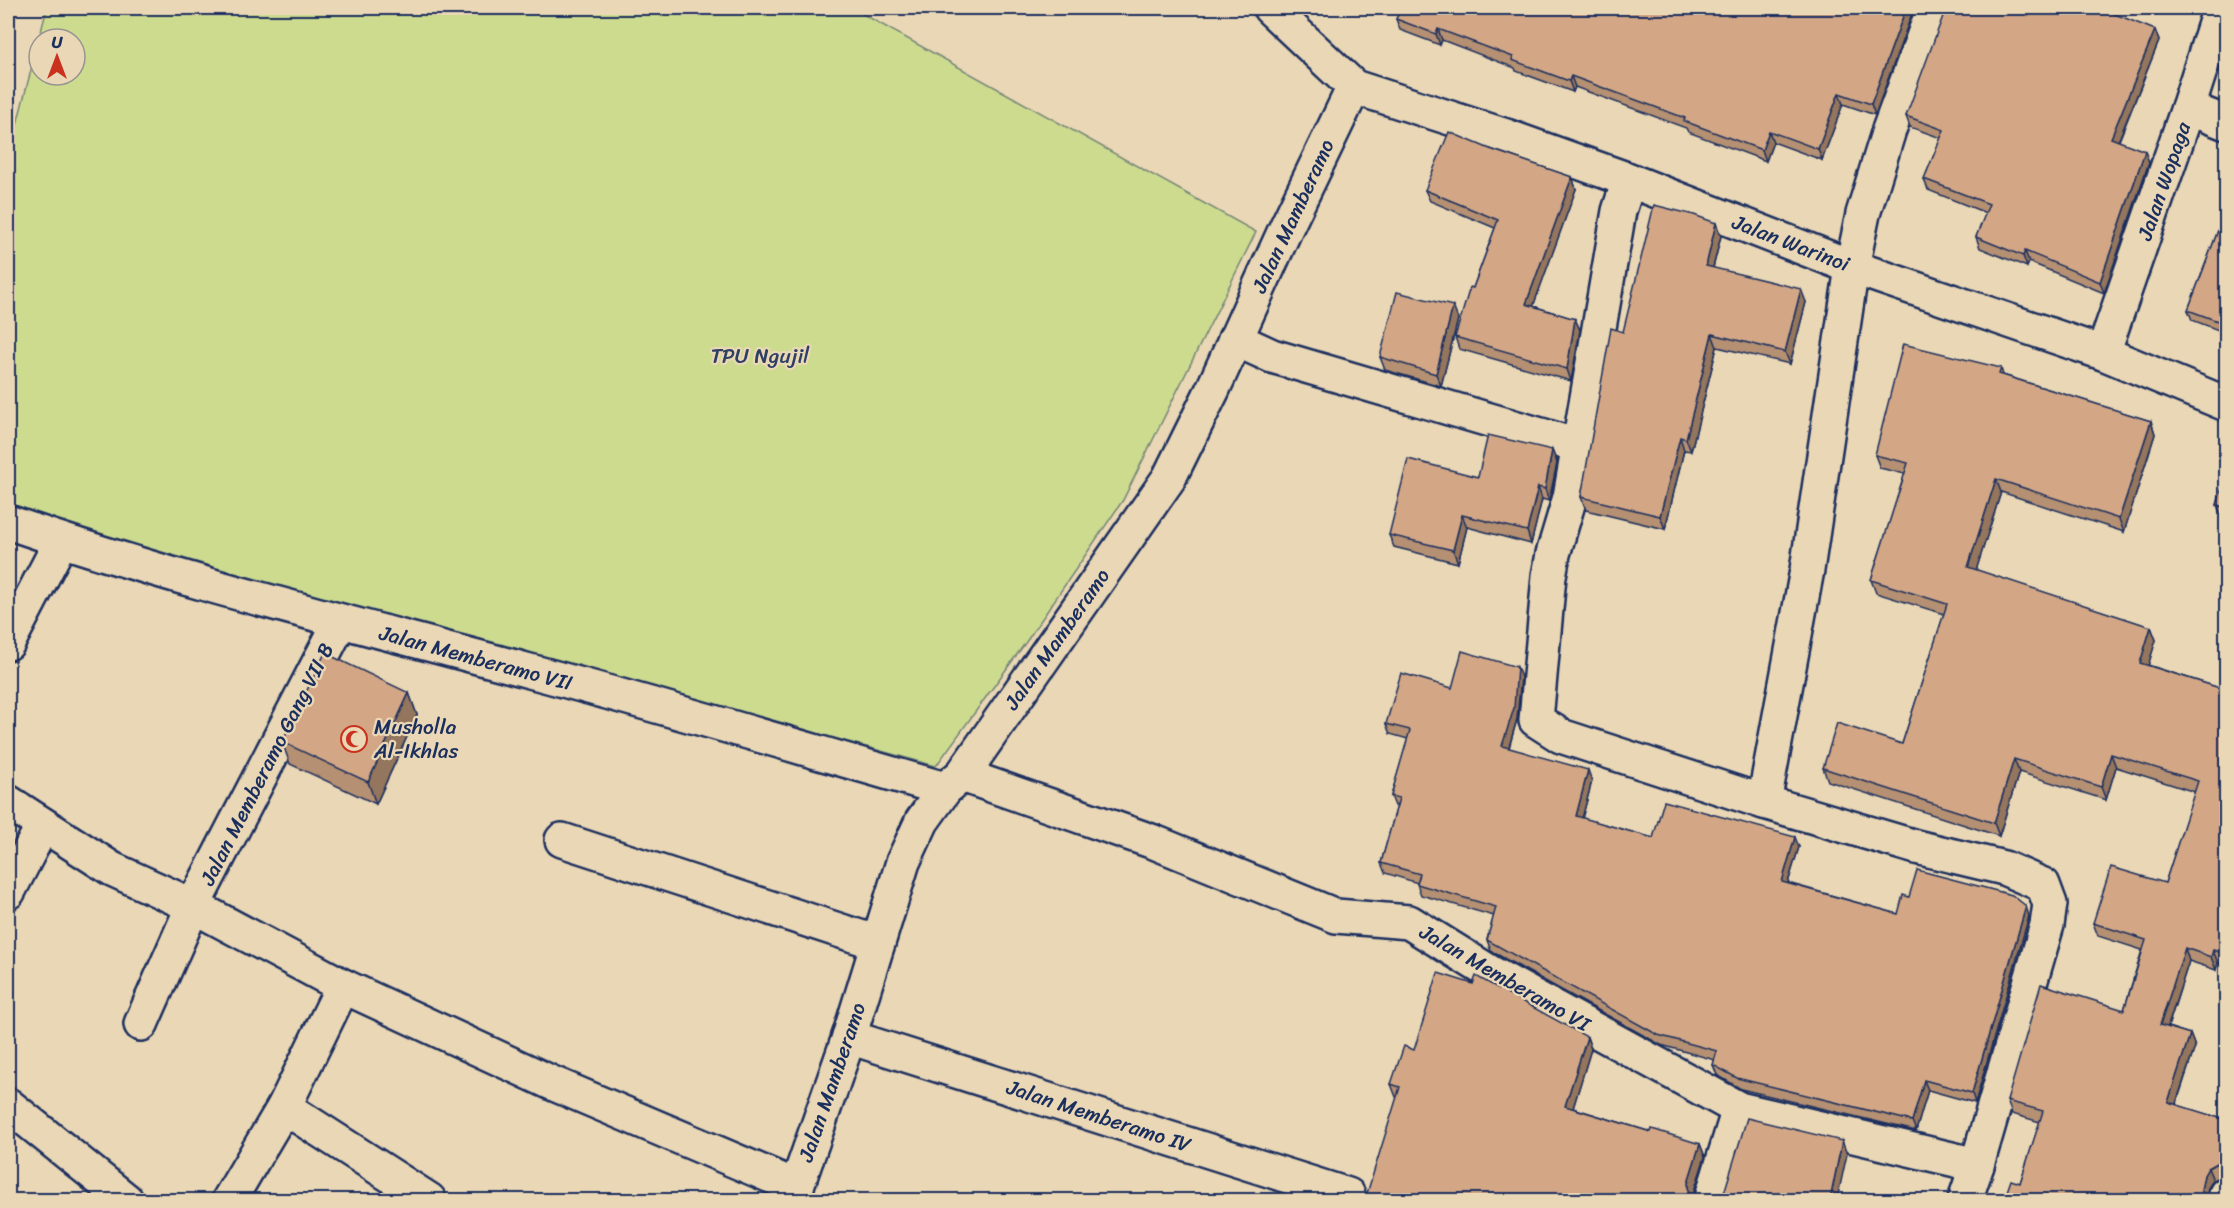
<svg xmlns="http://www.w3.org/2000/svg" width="2234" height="1208" viewBox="0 0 2234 1208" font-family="Sriracha,sans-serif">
<rect width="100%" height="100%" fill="#ead7b5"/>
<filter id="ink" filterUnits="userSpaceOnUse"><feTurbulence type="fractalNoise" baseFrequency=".0167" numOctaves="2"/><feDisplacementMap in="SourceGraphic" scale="12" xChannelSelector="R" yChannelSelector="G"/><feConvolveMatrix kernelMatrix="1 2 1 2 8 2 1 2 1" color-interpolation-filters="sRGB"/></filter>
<g filter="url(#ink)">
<path fill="#cddb8f" stroke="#748576" stroke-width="1.5" d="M47 8H852L1256 232 1123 500 1026 642 936 766 118 542 8 504V159L39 39V75H75V39H39Z"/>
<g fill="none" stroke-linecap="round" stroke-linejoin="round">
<defs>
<g id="minor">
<path d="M1270 8 1354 87 1506 136 1629 180 1852 267 2103 353 2226 404"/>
<path d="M1934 8 1889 130 1863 214 1852 267 1807 570 1764 802 1916 847 2004 868 2043 885 2050 904 2047 925 1977 1165 1965 1200"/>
<path d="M2188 108 2226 123"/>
<path d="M1629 180 1619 211 1570 497 1553 554 1549 576 1536 720 1561 736 1764 802"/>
<path d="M1235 339 1272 356 1578 446"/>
<path d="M2103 353 2188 108 2220 8"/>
<path d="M8 522C177 581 352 623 526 670 666 707 805 749 945 789"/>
<path d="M8 643 61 541"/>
<path d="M962 775 1154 842 1336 916 1409 922 1491 973 1739 1109 1977 1165"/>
<path d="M8 802 112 869 193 906 343 986 552 1083 797 1187"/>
<path d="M562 840 878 943"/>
<path d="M8 892 43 825"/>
<path d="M141 1024 193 906 340 622"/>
<path d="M849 1037 1348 1195"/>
<path d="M8 1105 126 1200"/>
<path d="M284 1107 429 1200"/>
<path d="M229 1200 284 1107 343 986"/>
<path d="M792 1200 849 1037 903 862 922 821 945 789 962 775 1169 478 1213 389 1286 228 1354 87"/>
<path d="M1711 1200 1739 1109"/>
<path d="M2224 1200 2226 1194"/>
</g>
</defs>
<use href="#minor" stroke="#1b2f5e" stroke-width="38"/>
<use href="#minor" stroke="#ead7b5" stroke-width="33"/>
</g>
<g fill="#b59072" stroke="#1b2f5e" stroke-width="1.5">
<path d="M1401 8H1914L1875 115 1843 104 1822 160 1773 142 1766 161 1688 132 1686 128 1575 87 1573 92 1516 71 1515 68 1442 40 1440 45 1400 30 1396 19Z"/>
<path d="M2155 30 2159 41 2119 141 2149 162 2104 293 2029 262 2027 267 1980 248 1976 237 1986 213 1928 190 1924 179 1941 138 1910 127 1906 116Z"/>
<path d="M1490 149 1572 177 1576 189 1533 306 1575 319 1580 330 1571 381 1459 349 1455 337 1495 228 1430 201 1425 190Z"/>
<path d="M2225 212 2226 333 2192 320 2188 310Z"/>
<path d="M1721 236 1713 268 1806 302 1790 364 1717 347 1691 451 1684 450 1665 529 1586 510 1581 497 1623 332Z"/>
<path d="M1458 319 1441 386 1385 370 1380 357Z"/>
<path d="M2001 368 2003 375 2151 421 2155 434 2124 532 2001 492 1976 570 2151 627 2156 640 2148 665 2226 690V966L2218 963 2216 970 2189 961 2168 1027 2190 1034 2195 1047 2176 1105 2226 1120V1176H2222L2213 1180 2208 1188 2206 1200 2020 1183 2040 1122 2012 1114 2007 1101 2124 1010 2142 950 2098 936 2093 923 2165 883 2195 792 2116 767 2106 800 2019 772 1999 836 1828 781 1823 768 1902 744 1944 614 1876 593 1871 580 1905 474 1880 468 1875 455Z"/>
<path d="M1552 450 1557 463 1549 501 1542 499 1531 544 1467 527 1458 563 1394 547 1389 535 1478 477Z"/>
<path d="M2226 475V519L2222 518 2217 505Z"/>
<path d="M1521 677 1517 719 1509 748 1592 781 1582 818 1653 838 1799 847 1788 883 1898 914 1909 897 2029 916 1975 1103 1928 1090 1916 1131 1741 1089 1717 1075 1713 1065 1715 1060 1661 1045 1491 951 1487 940 1494 916 1421 895 1417 884 1418 883 1385 873 1381 863 1397 806H1395L1391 796 1408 739 1390 734 1386 724 1452 688Z"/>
<path d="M409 693 417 715 376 804 290 764 282 742Z"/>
<path d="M1587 1037 1591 1049 1573 1108 1651 1132 1700 1144 1705 1157 1693 1194 1396 1097 1391 1084 1414 1050Z"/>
</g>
<g fill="#94755d" stroke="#1b2f5e" stroke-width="1.5">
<path d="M1906 8H1914L1875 115 1871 104Z"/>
<path d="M1438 29 1442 40 1440 45 1436 34Z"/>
<path d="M2155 30 2159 41 2115 149 2111 138Z"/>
<path d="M1571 76 1575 87 1573 92 1569 81Z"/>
<path d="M1839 93 1843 104 1822 160 1818 149Z"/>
<path d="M1769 131 1773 142 1766 161 1762 150Z"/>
<path d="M2145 151 2149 162 2104 293 2100 282Z"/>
<path d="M1572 177 1576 189 1530 315 1526 304Z"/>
<path d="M1716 223 1721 236 1710 279 1706 266Z"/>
<path d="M2025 251 2029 262 2027 267 2023 256Z"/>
<path d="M1801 289 1806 302 1790 364 1785 352Z"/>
<path d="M1453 306 1458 319 1441 386 1436 374Z"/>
<path d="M2226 312V333L2223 323Z"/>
<path d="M1575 319 1580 330 1571 381 1567 369Z"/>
<path d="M1712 334 1717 347 1691 451 1686 439Z"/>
<path d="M2151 421 2155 434 2124 532 2119 519Z"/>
<path d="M1680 437 1684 450 1665 529 1660 516Z"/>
<path d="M1552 450 1557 463 1549 501 1545 489Z"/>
<path d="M1996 479 2001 492 1973 580 1968 567Z"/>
<path d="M1538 487 1542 499 1531 544 1527 531Z"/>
<path d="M1462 515 1467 527 1458 563 1453 550Z"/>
<path d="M2151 627 2156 640 2145 676 2140 663Z"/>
<path d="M1517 667 1521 677 1517 719 1506 757 1502 746Z"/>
<path d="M409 693 417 715 376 804 368 782Z"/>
<path d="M2111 754 2116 767 2106 800 2101 787Z"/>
<path d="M2014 759 2019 772 1999 836 1994 823Z"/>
<path d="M1588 770 1592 781 1580 826 1576 816Z"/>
<path d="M1795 837 1799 847 1785 892 1782 882Z"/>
<path d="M2026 906 2029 916 1975 1103 1972 1093Z"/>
<path d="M2185 948 2189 961 2164 1038 2160 1025Z"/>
<path d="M2213 950 2218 963 2216 970 2211 957Z"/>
<path d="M2190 1034 2195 1047 2172 1115 2168 1102Z"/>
<path d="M1587 1037 1591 1049 1570 1118 1565 1106Z"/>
<path d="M1924 1080 1928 1090 1916 1131 1912 1121Z"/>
<path d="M1842 1141 1847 1154 1837 1200H1830Z"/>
<path d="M1700 1144 1705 1157 1693 1194V1200L1688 1191V1182Z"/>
<path d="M2208 1168 2213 1180 2208 1188 2206 1200 2201 1190 2204 1175Z"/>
</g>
<g fill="#d3a785" stroke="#1b2f5e" stroke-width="1.5">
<path d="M1401 8H1906L1871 104 1839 93 1818 149 1769 131 1762 150 1684 121 1685 118 1571 76 1569 81 1512 60 1513 57 1438 29 1436 34 1396 19Z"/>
<path d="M1946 8H2100L2155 30 2111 138 2145 151 2100 282 2025 251 2023 256 1976 237 1989 204 1924 179 1944 130 1906 116Z"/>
<path d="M1449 132 1490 149 1572 177 1526 304 1575 319 1567 369 1455 337 1470 287 1473 288 1498 220 1425 190Z"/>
<path d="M1654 205 1694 215 1716 223 1706 266 1801 289 1785 352 1712 334 1686 439 1680 437 1660 516 1581 497 1611 328 1623 332Z"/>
<path d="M2225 212H2226V312L2223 323 2188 310Z"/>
<path d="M1397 292 1453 306 1436 374 1380 357Z"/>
<path d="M1903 344 2001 368 1999 374 2151 421 2119 519 1996 479 1968 567 2151 627 2140 663 2226 690V954L2213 950 2211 957 2185 948 2160 1025 2190 1034 2168 1102 2226 1120V1163H2217L2208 1168 2204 1175 2201 1190 2207 1200H2004L2011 1180 2020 1183 2043 1111 2007 1101 2041 984 2124 1010 2146 940 2093 923 2111 867 2165 883 2198 781 2111 754 2101 787 2014 759 1994 823 1823 768 1837 723 1902 744 1947 604 1871 580 1908 463 1875 455Z"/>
<path d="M1488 435 1552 450 1545 489 1538 487 1527 531 1462 515 1453 550 1389 535 1408 459 1478 477Z"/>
<path d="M2226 475V508L2217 505Z"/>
<path d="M1462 651 1517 667 1514 708 1502 746 1588 770 1576 816 1653 838 1664 801 1795 837 1782 882 1898 914 1903 895 1909 897 1917 870 2012 895 2026 906 1972 1093 1924 1080 1912 1121 1737 1078 1713 1065 1717 1051 1658 1035 1487 940 1496 907 1417 884 1420 874 1381 863 1399 798 1391 796 1410 730 1386 724 1401 673 1452 688Z"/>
<path d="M325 653 409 693 368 782 282 742Z"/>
<path d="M1438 973 1473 984 1476 976 1587 1037 1565 1106 1651 1132 1652 1129 1700 1144 1688 1182V1191L1692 1200H1694H1365L1400 1087 1391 1084 1404 1046 1414 1050Z"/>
<path d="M1747 1118 1842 1141 1830 1200H1719L1724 1193Z"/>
</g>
</g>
<defs>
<symbol id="mosque-ring" viewBox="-11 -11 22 22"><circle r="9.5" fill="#ead7b5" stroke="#c8321e" stroke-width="1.5"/><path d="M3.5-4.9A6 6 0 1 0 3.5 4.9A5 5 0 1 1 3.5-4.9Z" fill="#c8321e"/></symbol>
</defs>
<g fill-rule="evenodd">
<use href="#mosque-ring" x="339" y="724" width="30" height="30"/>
</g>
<g text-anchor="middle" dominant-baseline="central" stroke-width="4.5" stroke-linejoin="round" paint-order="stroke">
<g font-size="21" fill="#1b2f5e" stroke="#ead7b5">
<text transform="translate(2164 181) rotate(-71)">Jalan Wopaga</text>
<text transform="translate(1293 216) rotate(-65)">Jalan Mamberamo</text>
<text transform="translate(1791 243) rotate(21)">Jalan Warinoi</text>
<text transform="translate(1057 639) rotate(-55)">Jalan Mamberamo</text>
<text transform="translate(476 658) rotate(15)">Jalan Memberamo VII</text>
<text transform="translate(267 764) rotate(-63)">Jalan Memberamo Gang VII B</text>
<text transform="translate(1505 978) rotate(30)">Jalan Memberamo VI</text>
<text transform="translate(832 1082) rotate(-71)">Jalan Mamberamo</text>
<text transform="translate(1099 1116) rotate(18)">Jalan Memberamo IV</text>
</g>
<g font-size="21" fill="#2d4063" stroke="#ead7b5">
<text x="760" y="356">TPU Ngujil</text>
</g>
<g font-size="21" fill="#1b2f5e" stroke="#ead7b5" text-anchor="start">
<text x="374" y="727">Musholla<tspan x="374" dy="24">Al-Ikhlas</tspan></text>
</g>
</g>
<rect width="2234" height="1208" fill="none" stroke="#ead7b5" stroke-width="30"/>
<rect x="15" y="15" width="2204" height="1178" fill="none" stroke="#1b2f5e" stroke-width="2" filter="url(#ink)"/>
<g transform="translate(57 57)"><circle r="28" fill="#ead7b5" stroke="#979492" stroke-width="1.5"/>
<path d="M0-4.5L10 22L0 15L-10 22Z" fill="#c8321e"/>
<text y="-9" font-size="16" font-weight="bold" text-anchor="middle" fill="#1b2f5e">U</text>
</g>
</svg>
